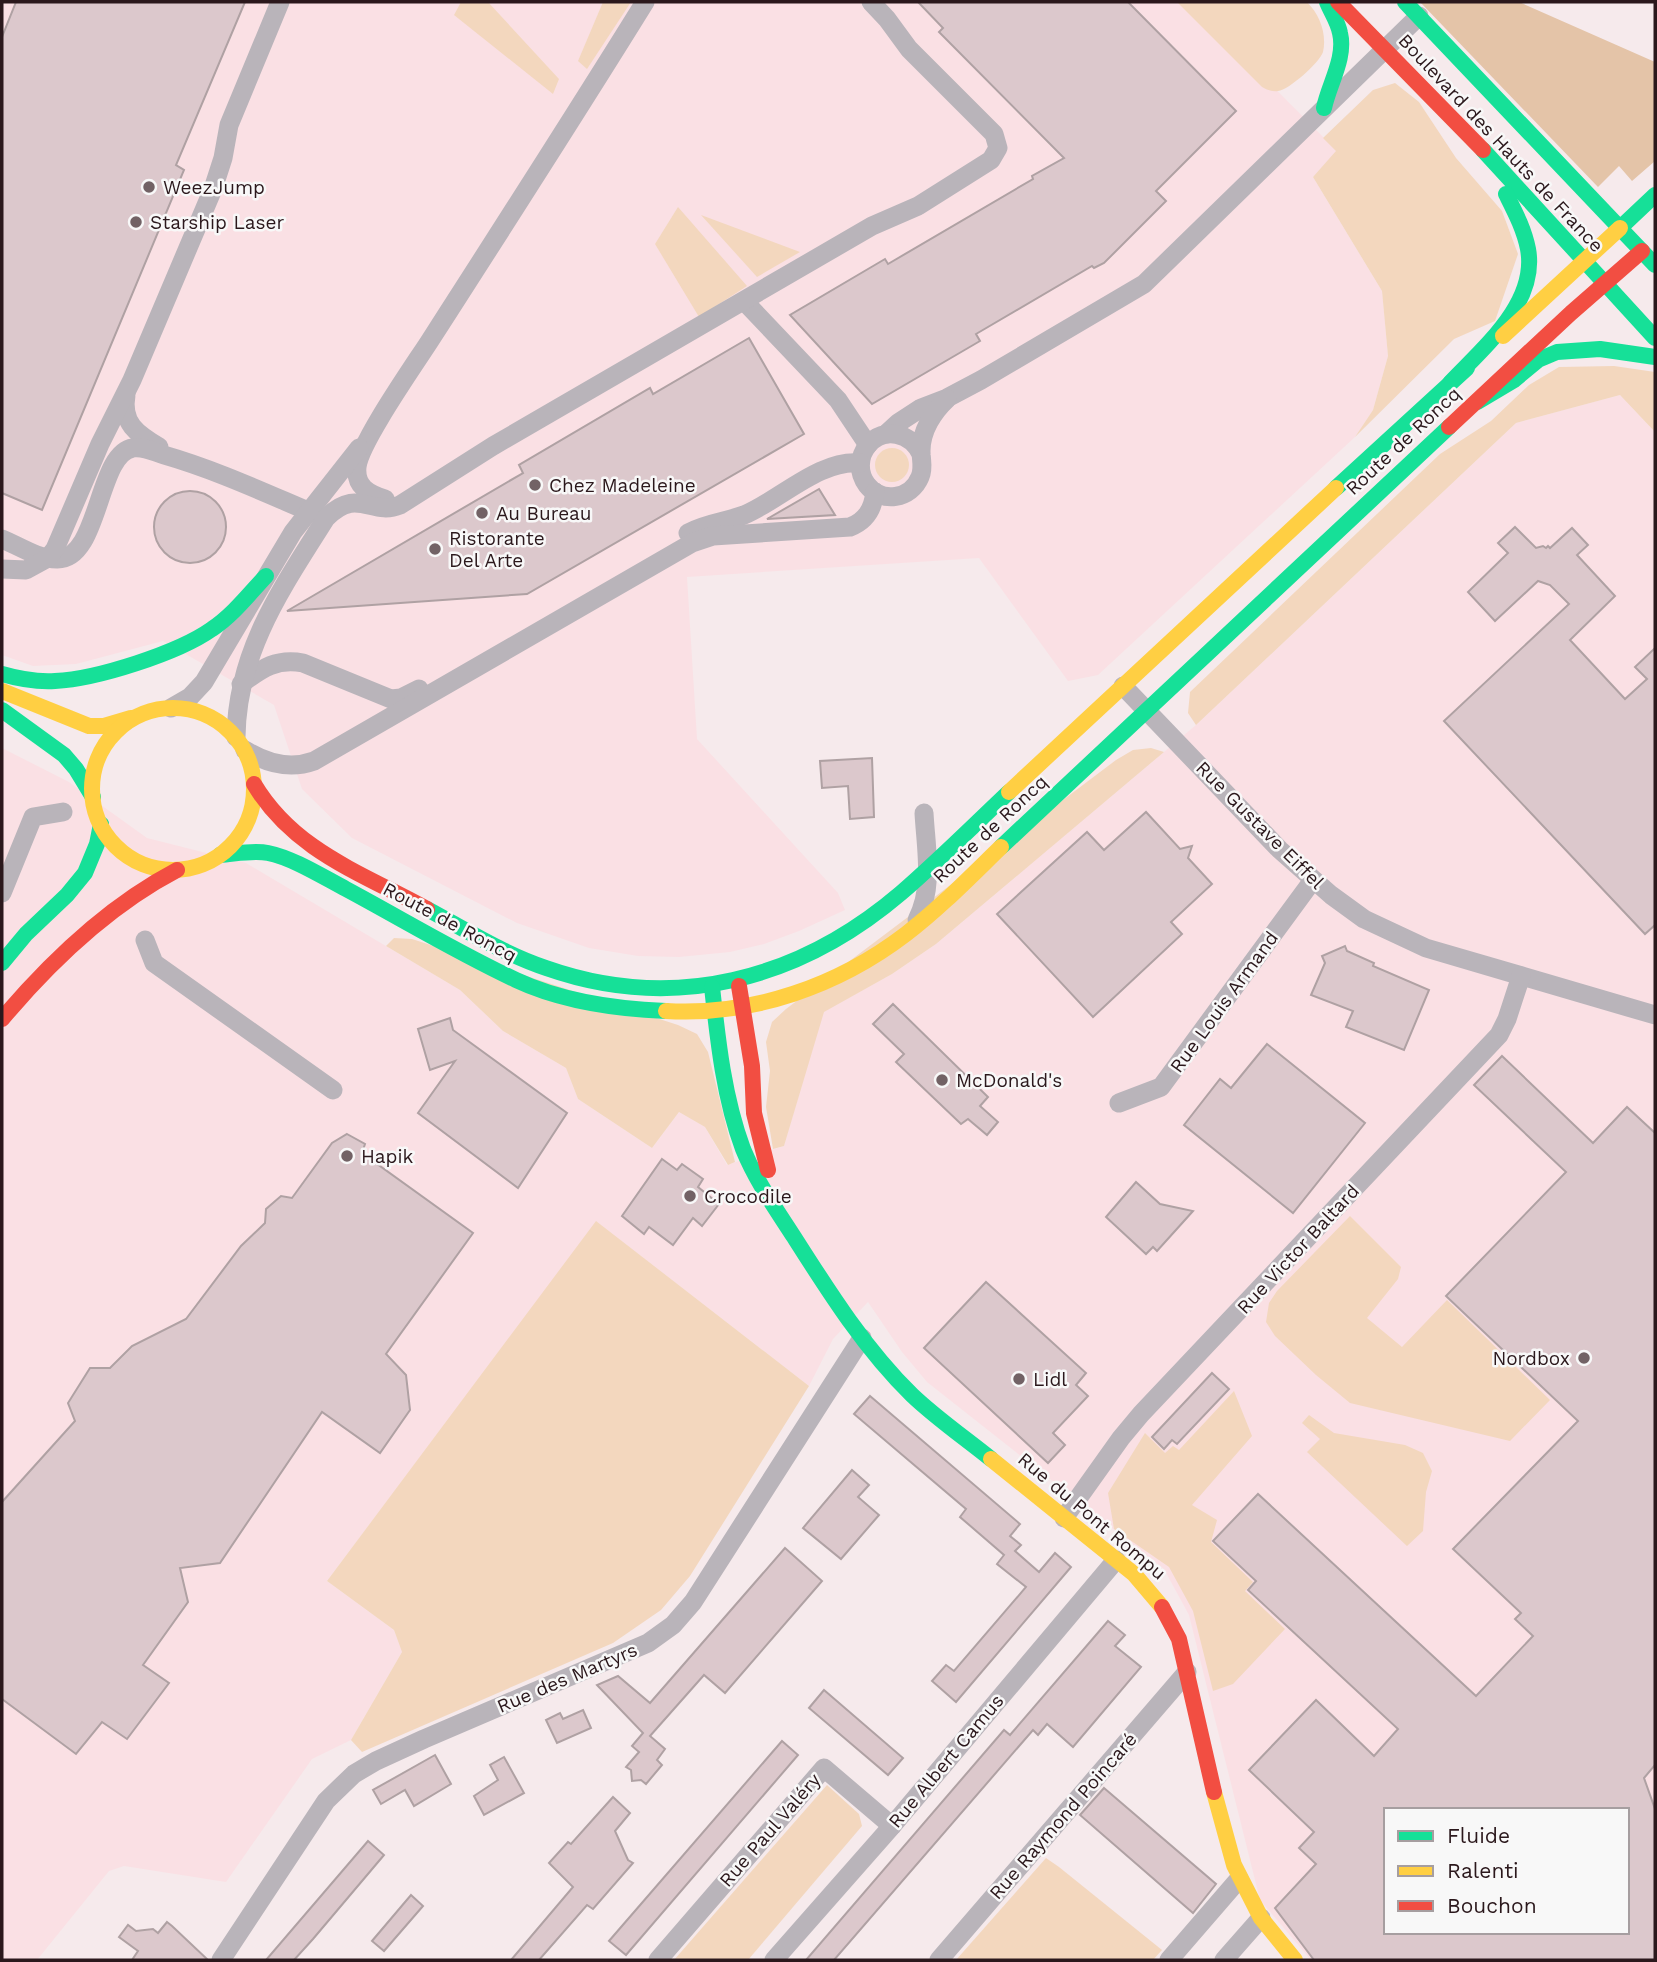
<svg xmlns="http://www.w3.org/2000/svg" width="1657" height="1962" viewBox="0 0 1657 1962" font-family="'Work Sans',sans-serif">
<rect width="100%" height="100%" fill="#f6eaec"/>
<g fill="#fae0e4" fill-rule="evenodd">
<path d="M2 2H1189L1337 151 1313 177 1382 291 1388 356 1373 410 1355 437 1098 675 1068 681 979 558 687 577 697 739 838 893 845 910 799 931 764 944 730 952 679 957 638 956 589 948 517 923 352 838 302 789 274 705 163 641 76 664 33 666 2 655Z"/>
<path d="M1620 395 1655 432V1960H1311L1260 1900 1189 1615 1164 1569 927 1382 902 1352 868 1302 833 1339 809 1386 597 1222 327 1581 394 1630 402 1652 351 1740 312 1759 226 1882 124 1866 109 1871 37 1960H4L2 1958V748L69 782 147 838 246 863 460 990 503 1031 566 1068 578 1099 652 1148 679 1112 705 1127 727 1165 784 1146 823 1012 892 974 936 944 1196 725 1516 423ZM1386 1810H1627V1932H1386Z"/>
</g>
<g fill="#f3d7be">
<path d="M461 2H488L559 79 553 94 454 15Z"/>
<path d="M603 2H631L587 69 578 61Z"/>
<path d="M1180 2H1307C1320 15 1327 34 1323 52 1320 62 1289 90 1278 91 1273 92 1267 90 1262 87L1178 3Z"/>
<path d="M1395 83 1419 102 1456 158 1502 211 1518 254 1495 321 1454 339 1355 437 1373 410 1388 356 1382 291 1313 177 1336 151 1323 138 1373 90Z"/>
<path d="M678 207 747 286 699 317 655 244Z"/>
<path d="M701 215 800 252 757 277Z"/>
<path d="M1614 366 1655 372V432L1620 395 1516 423 1196 725 1188 713 1190 692 1440 454 1491 421 1529 385 1559 367Z"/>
<circle cx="892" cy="465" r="17"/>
<path d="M1151 748 1164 752 936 944 892 974 824 1012 784 1146 773 1149 766 1107 770 1071 766 1042 772 1022 786 1009 1116 760 1133 750Z"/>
<path d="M394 938 412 939 678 1025 697 1034 708 1052 735 1162 728 1165 705 1127 679 1112 652 1148 578 1099 566 1068 503 1031 460 990 386 946Z"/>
<path d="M1350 1216 1401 1267 1398 1279 1367 1318 1402 1347 1447 1300 1550 1400 1510 1441 1350 1403 1316 1375 1275 1336 1266 1322 1269 1303 1277 1291Z"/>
<path d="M596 1221 809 1386 690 1576 661 1610 613 1643 362 1752 351 1740 402 1652 394 1630 327 1581Z"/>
<path d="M1234 1391 1252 1436 1192 1505 1217 1520 1211 1542 1253 1582 1245 1591 1285 1629 1233 1684 1213 1691 1193 1611 1169 1567 1114 1529 1108 1493 1145 1433 1165 1453 1173 1446 1179 1450Z"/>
<path d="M1309 1415 1334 1433 1405 1445 1423 1453 1432 1471 1426 1492 1423 1531 1407 1546 1307 1452 1320 1439 1302 1423Z"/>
<path d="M827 1785 859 1814 862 1826 748 1960H674Z"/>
<path d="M1046 1858 1059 1867 1162 1950 1153 1960H956Z"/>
</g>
<path fill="#e4c4a8" d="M1420 2H1519L1655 62V161L1632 181 1619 166 1598 187Z"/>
<g fill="#dcc8cc" stroke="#afa1a3" stroke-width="2" fill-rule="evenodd">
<path d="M16 2H245L176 165 184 170 42 510 2 493V37Z"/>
<path d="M918 2H1128L1236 111 1156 191 1166 201 1104 263 1094 268 1092 266 976 334 980 341 872 404 790 315 885 259 888 264 1033 179 1032 176 1064 158 939 32 943 28Z"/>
<path d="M749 338 804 434 527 594 287 611 523 473 519 465 650 388 653 394Z"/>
<path d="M819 489 835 515 767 519Z"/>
<circle cx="190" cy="527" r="36"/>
<path d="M1515 527 1536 548 1543 546 1546 548 1548 546 1550 548 1572 528 1588 545 1577 555 1615 596 1570 640 1625 699 1647 679 1635 667 1655 648V925L1645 934 1444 721 1569 604 1550 585 1538 581 1495 621 1468 592 1508 553 1498 543Z"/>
<path d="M872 758 874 817 850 819 848 786 822 788 820 761Z"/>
<path d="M1146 812 1180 849 1192 846 1188 858 1212 884 1171 922 1182 934 1093 1017 997 914 1087 832 1104 850Z"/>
<path d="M1345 946 1347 951 1374 963 1373 966 1429 990 1404 1050 1346 1027 1353 1011 1311 995 1325 963 1322 956Z"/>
<path d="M893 1004 988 1097 980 1106 998 1122 987 1135 968 1119 961 1124 896 1062 904 1054 873 1024Z"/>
<path d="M450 1018 453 1030 567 1113 518 1188 418 1113 455 1061 430 1070 418 1029Z"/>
<path d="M1267 1044 1365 1123 1293 1213 1184 1125 1220 1079 1231 1088Z"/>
<path d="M1502 1056 1593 1143 1627 1107 1655 1133V1765L1644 1778 1655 1809V1960H1314L1275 1908 1316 1864 1299 1848 1314 1832 1249 1770 1316 1700 1374 1756 1398 1729 1248 1590 1256 1581 1213 1541 1258 1494 1476 1696 1533 1636 1515 1619 1521 1613 1453 1549 1578 1421 1446 1296 1566 1172 1474 1085ZM1386 1810H1627V1932H1386Z"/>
<path d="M347 1134 365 1144 362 1153 473 1233 386 1354 406 1375 410 1410 380 1453 322 1412 220 1563 180 1568 188 1602 143 1665 169 1683 127 1739 102 1722 76 1754 2 1699V1502L75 1421 68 1403 90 1368H110L132 1346 186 1319 241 1246 265 1223 266 1209 281 1196 292 1198 332 1143Z"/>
<path d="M662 1159 677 1170 682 1164 703 1179 698 1187 719 1204 702 1226 693 1218 673 1245 649 1227 644 1234 622 1216Z"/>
<path d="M1136 1182 1160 1204 1193 1211 1157 1251 1153 1247 1146 1254 1106 1217Z"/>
<path d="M986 1282 1086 1373 1076 1385 1088 1396 1053 1433 1065 1445 1048 1463 924 1348Z"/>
<path d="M1212 1373 1229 1389 1177 1444 1172 1440 1164 1449 1152 1437Z"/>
<path d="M870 1396 1020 1524 1010 1536 1021 1545 1015 1551 1039 1572 1055 1553 1071 1567 956 1702 932 1681 946 1665 954 1671 1026 1587 997 1564 1004 1555 960 1517 966 1509 854 1414Z"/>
<path d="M852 1470 869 1485 858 1497 879 1515 841 1559 803 1528Z"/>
<path d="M785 1548 822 1581 725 1693 704 1675 650 1736 665 1749 657 1760 662 1765 646 1784 641 1780 632 1781 631 1770 626 1767 639 1752 632 1746 643 1733 597 1685 618 1676 650 1703Z"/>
<path d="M1108 1621 1125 1635 1115 1646 1141 1667 1073 1747 1047 1724 1038 1735 1033 1730 834 1960H806L1004 1730 1010 1735Z"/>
<path d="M824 1690 903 1758 888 1775 809 1708Z"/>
<path d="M583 1710 591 1728 557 1743 546 1720 560 1713 563 1719Z"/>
<path d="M782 1741 798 1755 626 1955 609 1941Z"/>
<path d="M435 1755 451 1784 414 1806 405 1790 381 1804 373 1790Z"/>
<path d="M504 1757 524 1793 484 1815 474 1796 498 1780 490 1765Z"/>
<path d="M1104 1788 1216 1884 1193 1913 1080 1815Z"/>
<path d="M613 1797 630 1813 615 1831 628 1860 633 1863 593 1909 587 1905 539 1960H511L573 1887 549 1863 568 1842 571 1844Z"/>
<path d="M368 1841 384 1855 313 1939 294 1960H266Z"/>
<path d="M411 1895 423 1906 384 1951 372 1941Z"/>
<path d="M167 1922 172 1926 208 1960H132L138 1951 119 1937 128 1925 136 1931 153 1929 158 1933Z"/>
</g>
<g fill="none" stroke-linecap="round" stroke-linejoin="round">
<g stroke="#b9b4ba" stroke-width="19">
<path d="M744 301 838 400 868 445"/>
<path d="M126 395C121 423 137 434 159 447"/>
<path d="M886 434 898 423 921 408 947 398 981 380 1144 284 1419 16"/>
<path d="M921 454C911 433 884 426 868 445 858 457 858 473 867 485 882 504 911 499 920 477 924 468 921 460 921 451 921 431 933 412 947 399"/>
<path d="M385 499C369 494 355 487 357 467 360 442 415 364 431 339 503 227 575 115 645 2"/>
<path d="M688 533C706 523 725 522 744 515 780 500 820 459 860 463"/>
<path d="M2 539C19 546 38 559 57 559 100 560 97 453 133 448 144 446 154 452 164 455 213 469 261 491 308 511"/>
<path d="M2 569 26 570 48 558 55 549 100 444 132 380 213 189 223 158 229 125 280 2"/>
<path d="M241 684C262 668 277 658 303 663L391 699 401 698 419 689"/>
<path d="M1123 686 1280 850 1331 895 1364 919 1426 948 1655 1015"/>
<path d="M171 708 190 697 204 682 293 532 359 448"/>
<path d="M236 737C237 651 282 588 326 518 358 486 371 517 400 505L493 446 872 226 918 206 991 160 998 148 994 134 909 49 887 19 871 2"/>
<path d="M245 750C266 763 289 770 314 761L692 543 713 536 850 527C866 521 873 509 875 492"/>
<path d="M2 893 33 817 63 812"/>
<path d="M917 920C934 887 926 849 924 813"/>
<path d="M145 940 154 963 333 1090"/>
<path d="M1119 1103 1161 1087 1313 880"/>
<path d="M1064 1518 1121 1438 1141 1414 1499 1035 1507 1019 1521 976"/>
<path d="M221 1960 326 1801 354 1774 376 1761 424 1739 648 1643 673 1625 693 1602 862 1338"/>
<path d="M658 1960 824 1768 892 1826"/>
<path d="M774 1960 892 1826 1116 1560"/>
<path d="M939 1960 1187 1672"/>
<path d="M1169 1960 1239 1879"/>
<path d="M1224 1960 1261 1918"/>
</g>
<g stroke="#16e098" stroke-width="16">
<path d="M1405 2 1655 265"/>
<path d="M1324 108C1329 84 1346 58 1340 33 1338 22 1331 12 1327 2"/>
<path d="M1483 150 1655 338"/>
<path d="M1620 228 1655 195"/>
<path d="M1450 383C1483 348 1538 303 1528 249 1524 229 1515 212 1506 194"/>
<path d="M1477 402 1514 380 1538 360 1557 352 1600 349 1655 357"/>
<path d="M1336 488 1467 368"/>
<path d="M2 674C19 679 37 682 55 681 97 679 178 653 212 629 233 615 249 594 266 576"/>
<path d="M2 710 64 755 76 769 93 797"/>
<path d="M1001 847 1449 427"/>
<path d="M220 855C235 854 253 850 268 853 293 858 323 877 346 889 402 919 458 953 516 980 563 1002 615 1009 666 1011"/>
<path d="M427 909C466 930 504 954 546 968 674 1013 799 980 901 893 938 861 973 826 1009 792"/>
<path d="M2 963 26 934 67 895 85 873 97 844 101 824"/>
<path d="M712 987C718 1042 724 1098 743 1149 756 1181 776 1209 794 1237 829 1292 865 1349 912 1395 936 1418 965 1438 991 1459"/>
</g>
<g stroke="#ffcf43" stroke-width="16">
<path d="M1503 336 1620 228"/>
<path d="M2 691 89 726H104L131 718"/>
<circle cx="173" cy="789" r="81"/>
<path d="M1009 792 1336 488"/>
<path d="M666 1011C753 1016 838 986 906 934 940 908 970 877 1001 847"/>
<path d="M991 1459 1134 1574 1162 1607"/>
<path d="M1214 1792 1234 1865 1261 1918 1295 1960"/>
</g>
<g stroke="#f24e42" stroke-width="16">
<path d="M1338 2 1483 150"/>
<path d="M1449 427 1571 313 1642 251"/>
<path d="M254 784C294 851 362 873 427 909"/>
<path d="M739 986 752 1066 754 1113 768 1170"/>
<path d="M2 1019C51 961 110 905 177 870"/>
<path d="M1162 1607 1179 1639 1214 1792"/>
</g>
</g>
<g fill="#726265" stroke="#f8f8f8" stroke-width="2.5">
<circle cx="149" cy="187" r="7"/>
<circle cx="136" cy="222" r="7"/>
<circle cx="535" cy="485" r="7"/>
<circle cx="482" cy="513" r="7"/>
<circle cx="435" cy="549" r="7"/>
<circle cx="942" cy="1080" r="7"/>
<circle cx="347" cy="1156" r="7"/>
<circle cx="690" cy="1196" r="7"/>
<circle cx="1584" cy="1358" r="7"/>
<circle cx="1019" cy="1379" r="7"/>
</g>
<g text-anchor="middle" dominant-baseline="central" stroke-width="5" stroke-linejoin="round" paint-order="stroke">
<g font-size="19" fill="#2b181c" stroke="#f8f8f8">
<text transform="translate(1501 143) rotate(47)">Boulevard des Hauts de France</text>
<text transform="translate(1403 441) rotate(-43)">Route de Roncq</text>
<text transform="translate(1260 825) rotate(45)">Rue Gustave Eiffel</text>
<text transform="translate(990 829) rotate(-43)">Route de Roncq</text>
<text transform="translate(450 922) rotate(28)">Route de Roncq</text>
<text transform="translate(1224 1002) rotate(-54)">Rue Louis Armand</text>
<text transform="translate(1298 1249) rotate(-47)">Rue Victor Baltard</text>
<text transform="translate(1092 1516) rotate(40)">Rue du Pont Rompu</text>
<text transform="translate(567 1678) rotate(-23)">Rue des Martyrs</text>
<text transform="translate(946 1761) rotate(-50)">Rue Albert Camus</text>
<text transform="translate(1063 1816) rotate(-49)">Rue Raymond Poincaré</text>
<text transform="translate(770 1830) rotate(-49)">Rue Paul Valéry</text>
</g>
<g font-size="19" fill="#2b181c" stroke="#f8f8f8" text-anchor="start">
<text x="163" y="187">WeezJump</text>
<text x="150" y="222">Starship Laser</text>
<text x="549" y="485">Chez Madeleine</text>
<text x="496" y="513">Au Bureau</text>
<text x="449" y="538">Ristorante<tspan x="449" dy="22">Del Arte</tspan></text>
<text x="956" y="1080">McDonald's</text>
<text x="361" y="1156">Hapik</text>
<text x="704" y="1196">Crocodile</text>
<text x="1570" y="1358" text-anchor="end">Nordbox</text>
<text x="1033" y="1379">Lidl</text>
</g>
</g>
<rect width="1657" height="1962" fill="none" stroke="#2b181c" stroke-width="7"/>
<rect x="1384" y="1808" width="245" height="126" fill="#f8f8f8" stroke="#a69ea0" stroke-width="2"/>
<rect x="1398" y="1831" width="35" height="10" fill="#16e098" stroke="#a69ea0" stroke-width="2"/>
<text x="1447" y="1843" font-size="21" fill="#2b181c">Fluide</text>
<rect x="1398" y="1866" width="35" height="10" fill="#ffcf43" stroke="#a69ea0" stroke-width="2"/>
<text x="1447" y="1878" font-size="21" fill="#2b181c">Ralenti</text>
<rect x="1398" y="1901" width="35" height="10" fill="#f24e42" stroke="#a69ea0" stroke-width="2"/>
<text x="1447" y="1913" font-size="21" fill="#2b181c">Bouchon</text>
</svg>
